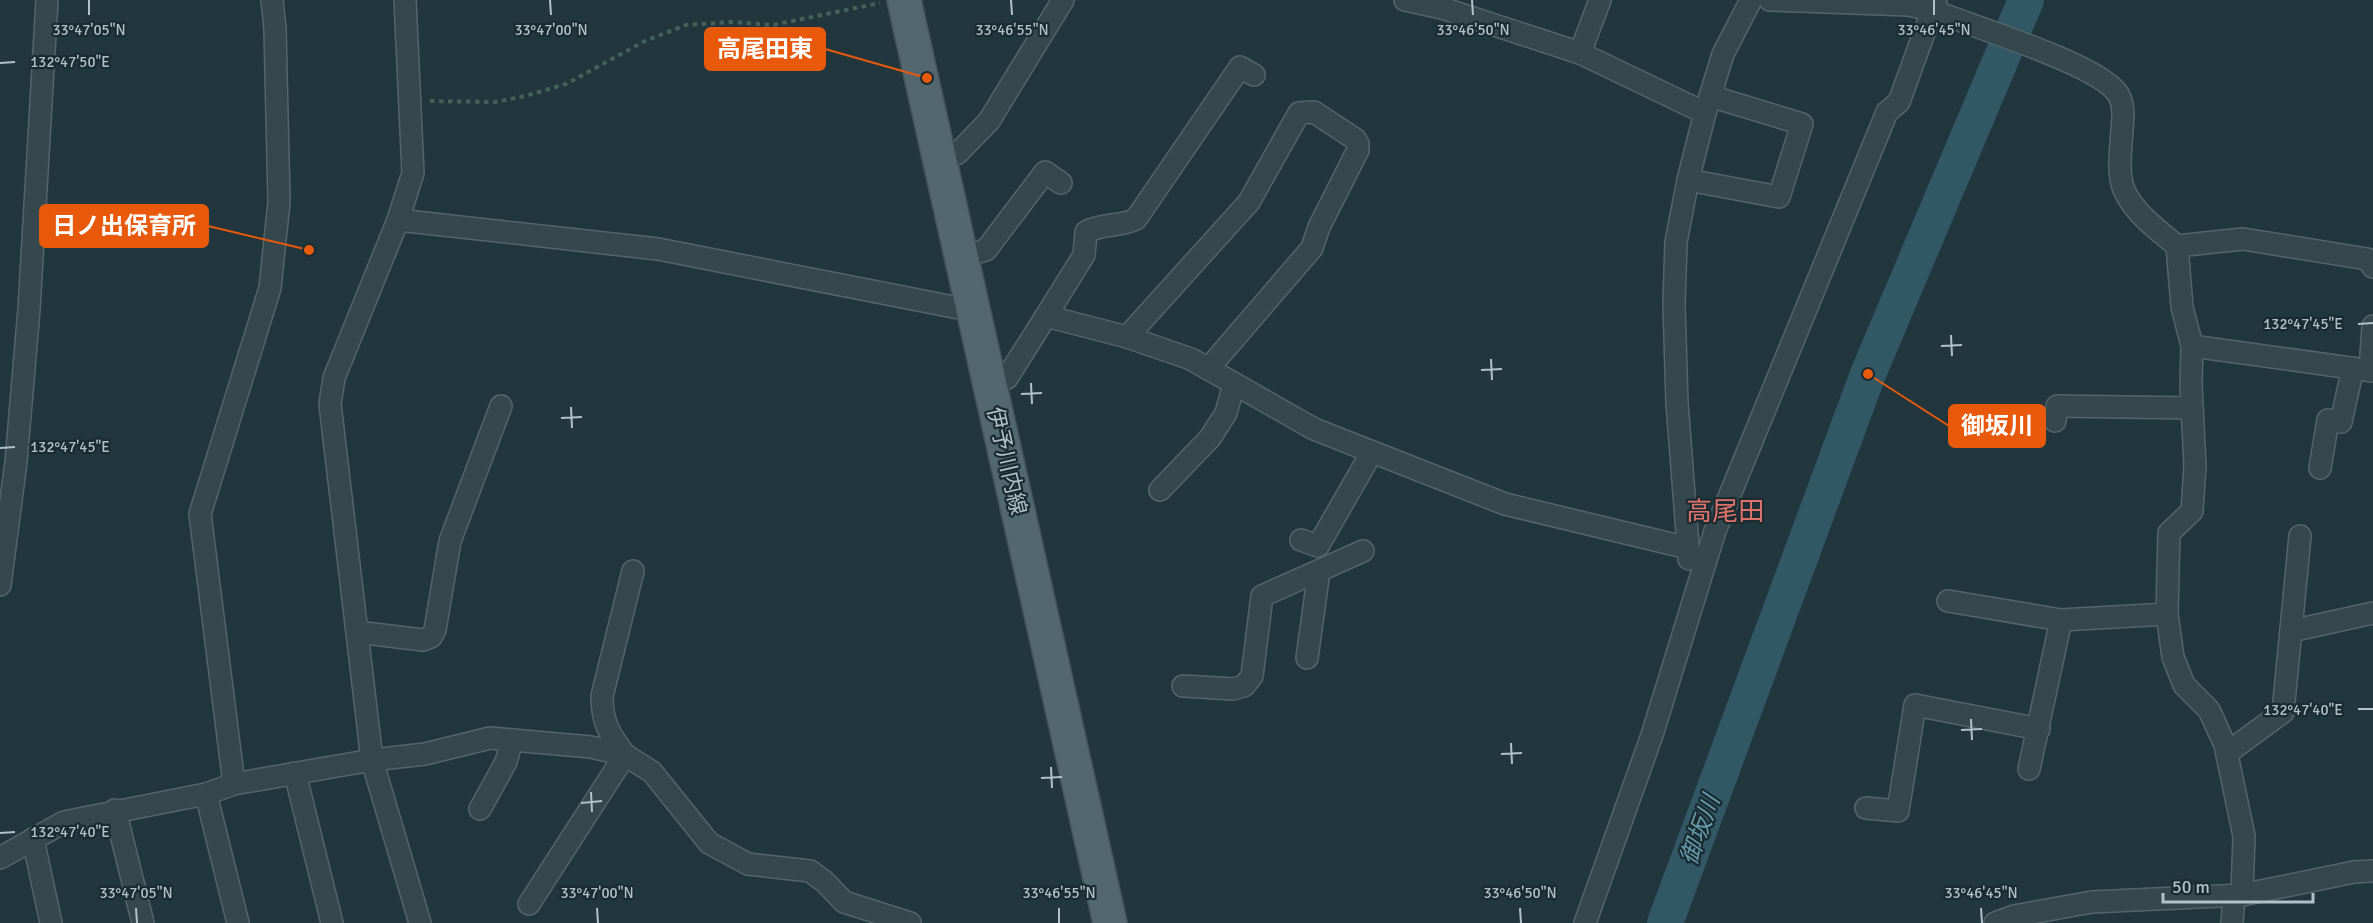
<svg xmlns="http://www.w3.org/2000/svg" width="2373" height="923" viewBox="0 0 2373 923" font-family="Signika,'Noto Sans JP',sans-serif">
<rect width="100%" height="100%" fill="#21373d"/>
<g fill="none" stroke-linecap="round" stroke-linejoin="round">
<path stroke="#315864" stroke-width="36" d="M1665 923 1868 374 2026 0"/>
<defs>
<g id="minor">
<path d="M405 0 413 173 398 220 334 378 330 404 372 760 420 923"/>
<path d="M1405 0 1442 8 1580 53 1705 113"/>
<path d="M1770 0 1908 5 1932 10C1970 26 2099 64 2118 94 2125 105 2123 119 2122 130 2121 148 2117 173 2124 190 2135 214 2158 230 2177 246L2182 307 2192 346 2191 385 2195 466 2192 511 2169 533 2167 614 2173 657 2184 685 2209 710 2225 745 2244 836 2242 895"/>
<path d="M1580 53 1600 0"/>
<path d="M940 160 958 153 989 121 1063 0"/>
<path d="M1688 180 1779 197 1802 124 1710 96"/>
<path d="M398 220 658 249 974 311"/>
<path d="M2177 246 2243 239 2367 259 2373 267"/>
<path d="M962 257 986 250 1045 172 1061 183"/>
<path d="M1046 316 1084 255 1086 232C1102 223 1121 227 1136 219L1240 67 1254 75"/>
<path d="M1127 337 1249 202 1299 113 1314 112 1355 139 1358 144V150L1319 227 1312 248 1208 369"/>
<path d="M2192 346 2373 371"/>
<path d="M2370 370 2373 326"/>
<path d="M990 382 1007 378 1046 316 1127 337 1191 359 1314 429 1505 504 1688 548"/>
<path d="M2055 421 2057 406 2192 408"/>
<path d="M2320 468 2328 420 2341 422 2353 368"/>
<path d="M1160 490 1210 438 1226 413 1234 384"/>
<path d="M1301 540 1318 546 1372 452"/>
<path d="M1689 559 1677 403 1674 304 1676 242 1688 180 1705 113 1723 54 1751 0"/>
<path d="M0 585 16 462 29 309 47 0"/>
<path d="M1948 601 2061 620 2167 614"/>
<path d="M2291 631 2373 613"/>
<path d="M357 632 423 640 431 637 435 630 450 541 501 406"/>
<path d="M1307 658 1319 571"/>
<path d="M1183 686 1233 689 1244 686 1252 676 1262 596 1363 551"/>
<path d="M2227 753 2283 712 2300 536"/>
<path d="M2029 769 2061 620"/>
<path d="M295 773 332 923"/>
<path d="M234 784 200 514 270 288 279 202 275 29 272 0"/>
<path d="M206 794 238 923"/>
<path d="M1866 808 1898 811 1915 705 2039 729"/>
<path d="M480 809 506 762 512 740"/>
<path d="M115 810 143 923"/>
<path d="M33 839 51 923"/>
<path d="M0 858 64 822 206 794 234 784 372 760 425 754 490 738 591 747 625 755 652 772 709 843 748 864 810 871 825 882 844 902 910 923"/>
<path d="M529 904 625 755C609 734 602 722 602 696L633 571"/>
<path d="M1585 923 1652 735 1715 531 1887 112 1899 102 1936 0"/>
<path d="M1995 923 2014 916 2092 902 2242 895 2354 872 2373 871"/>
<path d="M2232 923 2234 895"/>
</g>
<path id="primary" d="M904 0 1110 923"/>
</defs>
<use href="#minor" stroke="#53656b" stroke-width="24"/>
<use href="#primary" stroke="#415359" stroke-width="36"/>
<path stroke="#456059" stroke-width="4" stroke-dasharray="4.5 4.5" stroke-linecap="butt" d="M430 101 495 102 525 96 566 84 645 41 686 25 733 22 773 25 880 3"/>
<use href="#minor" stroke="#35484d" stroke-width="21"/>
<use href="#primary" stroke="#53676e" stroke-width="33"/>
</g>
<path fill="none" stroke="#b0c2c9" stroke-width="2" d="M89 0V15M550 0 551 15M1011 0 1012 15M1472 0 1473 15M1934 0V15M0 63 15 62M2358 324 2373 323M1951 335 1952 356M1941 346 1962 345M1491 359 1492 380M1481 370 1502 369M1031 383 1032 404M1021 394 1042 393M571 407 572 428M561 418 582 417M0 448 15 447M2358 709H2373M1971 719 1972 740M1961 730 1982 729M1511 743 1512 764M1501 754 1522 753M1051 767 1052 788M1041 778 1062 777M591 792 592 812M581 803 602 801M0 833 15 832M136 908 137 923M597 908 598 923M1059 908V923M1520 908 1521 923M1981 908 1982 923"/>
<g text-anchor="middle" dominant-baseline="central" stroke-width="4.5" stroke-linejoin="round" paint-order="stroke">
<g font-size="22" fill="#b0c2c9" stroke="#1a2c32">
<text transform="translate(1007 461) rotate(77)">伊予川内線</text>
</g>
<g font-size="24" font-style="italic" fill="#669cab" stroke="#1a2c32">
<text transform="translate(1700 830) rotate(-70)">御坂川</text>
</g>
<g font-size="26" fill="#e07369" stroke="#1a2c32">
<text x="1725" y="512">高尾田</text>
</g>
</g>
<g font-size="15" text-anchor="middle" fill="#b0c2c9" stroke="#1a2c32" stroke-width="4.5" stroke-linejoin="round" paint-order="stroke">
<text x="89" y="35">33°47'05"N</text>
<text x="551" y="35">33°47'00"N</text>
<text x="1012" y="35">33°46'55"N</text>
<text x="1473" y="35">33°46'50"N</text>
<text x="1934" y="35">33°46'45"N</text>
<text x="70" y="67">132°47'50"E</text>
<text x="2303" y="329">132°47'45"E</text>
<text x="70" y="452">132°47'45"E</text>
<text x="2303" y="715">132°47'40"E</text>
<text x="70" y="837">132°47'40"E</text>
<text x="136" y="898">33°47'05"N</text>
<text x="597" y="898">33°47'00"N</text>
<text x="1059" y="898">33°46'55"N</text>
<text x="1520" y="898">33°46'50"N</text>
<text x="1981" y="898">33°46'45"N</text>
</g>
<path fill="none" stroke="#e8590c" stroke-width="2" d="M927 78L825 49M309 250L208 226M1868 374L1949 426"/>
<g fill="#e8590c" stroke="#1a2c32" stroke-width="2">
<circle cx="927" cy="78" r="6"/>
<circle cx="309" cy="250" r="6"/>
<circle cx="1868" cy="374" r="6"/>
</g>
<g fill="#e8590c" stroke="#e8590c" stroke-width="2">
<rect x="705" y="28" width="120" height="42" rx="6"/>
<rect x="40" y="205" width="168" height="42" rx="6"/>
<rect x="1949" y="405" width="96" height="42" rx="6"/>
</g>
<g font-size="24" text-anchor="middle" font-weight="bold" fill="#fff">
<text x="765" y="57">高尾田東</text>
<text x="124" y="234">日ノ出保育所</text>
<text x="1997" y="434">御坂川</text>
</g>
<path d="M2163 893v9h150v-9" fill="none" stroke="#b0c2c9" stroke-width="3"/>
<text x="2172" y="893" font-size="18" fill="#b0c2c9" stroke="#1a2c32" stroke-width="4.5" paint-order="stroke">50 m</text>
</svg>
